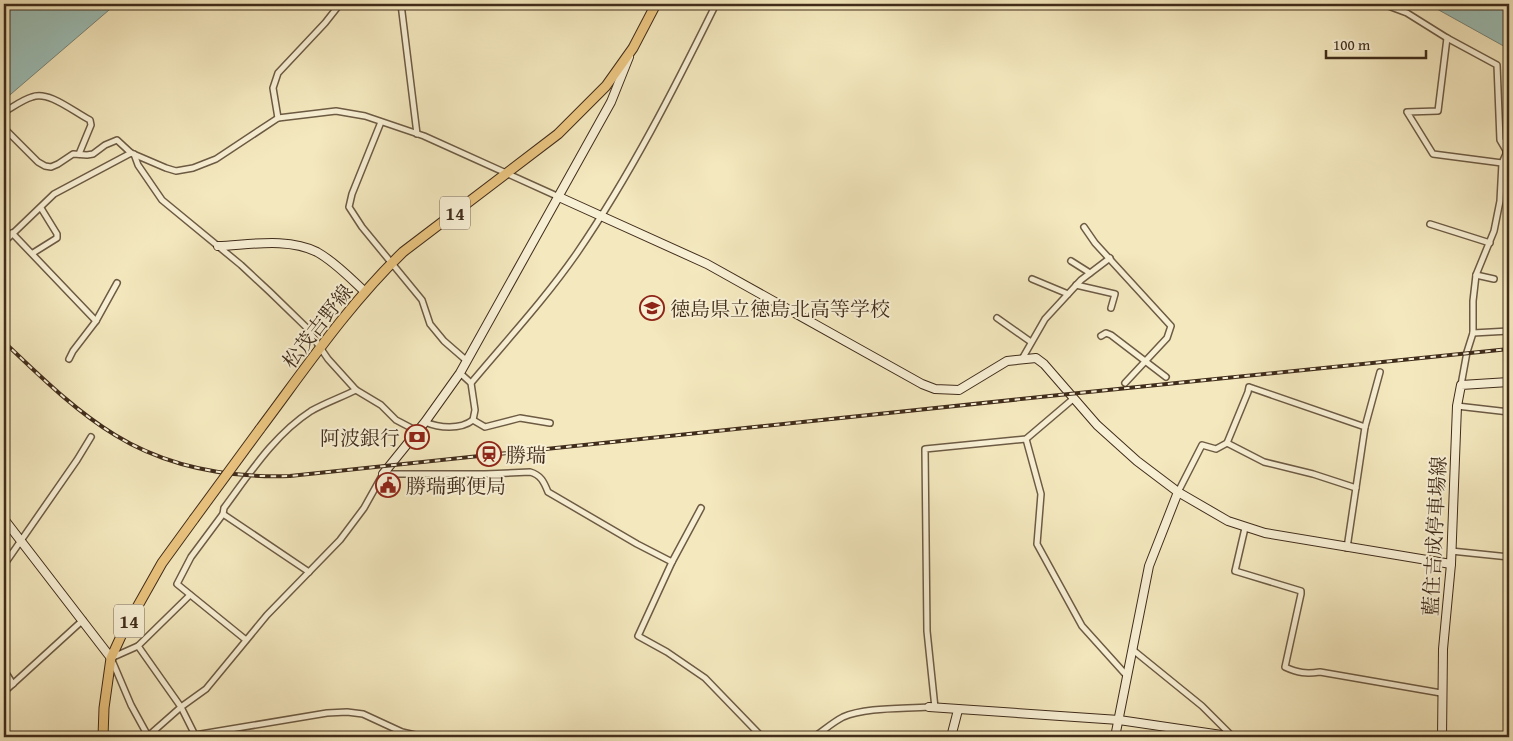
<svg xmlns="http://www.w3.org/2000/svg" width="1513" height="741" viewBox="0 0 1513 741" font-family="'Gentium Book Plus','Noto Serif JP',serif">
<rect width="100%" height="100%" fill="#f4e8be"/>
<filter id="stains"><feTurbulence type="fractalNoise" baseFrequency=".004" numOctaves="4"/><feColorMatrix values="0 0 0 0 .2 0 0 0 0 .09 0 0 0 0 .02 0 0 0 .5 -.17"/></filter>
<radialGradient id="worn" r=".72"><stop offset=".6" stop-color="#630" stop-opacity="0"/><stop offset="1" stop-color="#630" stop-opacity=".3"/></radialGradient>
<g fill="#9cbfb7" stroke="#778479">
<path d="M4 4H116L4 100Z"/>
<path d="M1428 4H1509V49Z"/>
</g>
<g fill="none" stroke-linecap="round" stroke-linejoin="round">
<defs>
<g id="street">
<path d="M401 4 417 134"/>
<path d="M1383 4 1407 13 1447 38 1497 65 1500 140 1507 152 1502 163 1500 201 1494 231 1476 275 1473 301V333L1467 352 1461 385"/>
<path d="M1447 38 1438 111 1407 112 1433 154 1502 163"/>
<path d="M4 112C13 107 22 100 32 97 49 90 75 113 90 120L91 125 79 154"/>
<path d="M278 118 273 88 278 73 325 23 340 4"/>
<path d="M381 122 352 194 349 207 362 227 422 300 430 324 444 341 467 361"/>
<path d="M4 128 38 162 45 166 51 167 58 164 73 154 87 155 93 154 105 145 117 140 131 153 166 168 176 171 193 168 216 159 278 118 336 111 365 116 424 136 559 197"/>
<path d="M134 154 138 165 162 200 241 265 270 292 306 327 328 359 356 390 381 405 396 420 417 431"/>
<path d="M1430 224 1490 243"/>
<path d="M1084 227 1095 243 1171 326 1167 338 1125 383"/>
<path d="M12 233 96 321"/>
<path d="M4 242 54 194 131 153"/>
<path d="M33 253 57 238V234L41 208"/>
<path d="M1071 261 1090 273"/>
<path d="M1476 275 1494 279"/>
<path d="M1032 279 1068 294"/>
<path d="M1076 285 1115 294 1111 308"/>
<path d="M997 318 1031 342"/>
<path d="M1473 333 1509 331"/>
<path d="M1101 336 1106 333 1111 335 1166 377"/>
<path d="M69 359 73 351 96 321 117 283"/>
<path d="M1022 359 1045 319 1081 280 1110 258"/>
<path d="M460 373 471 383 475 410 473 420"/>
<path d="M471 383C507 340 545 299 577 253 631 174 674 89 716 4"/>
<path d="M1457 406 1509 412"/>
<path d="M425 422C439 428 460 430 473 420L485 427 520 418 550 423"/>
<path d="M1365 427 1380 372"/>
<path d="M1026 439 1041 494 1037 544 1082 626 1127 676"/>
<path d="M1227 443 1264 462 1313 474 1356 488"/>
<path d="M1178 492 1202 445 1216 449 1227 443 1248 392 1249 387 1365 427 1347 548"/>
<path d="M701 508 672 562 638 636 667 652 705 678 762 737"/>
<path d="M223 514 309 572"/>
<path d="M1245 528 1235 571 1301 591V594L1285 667C1298 673 1306 674 1320 672L1441 693"/>
<path d="M1451 551 1509 557"/>
<path d="M4 565 77 460 91 437"/>
<path d="M246 640 177 584 191 557 223 514 224 508C250 473 274 435 311 411 325 403 342 397 356 390"/>
<path d="M138 646 181 707 196 737"/>
<path d="M1133 650 1202 706 1231 735"/>
<path d="M4 670 13 684"/>
<path d="M4 692 83 620"/>
<path d="M935 708 927 631 925 449 1026 439 1073 399"/>
<path d="M195 735 327 713 347 712 363 714 402 732 424 737"/>
<path d="M148 736 131 705 111 658 138 646 190 595"/>
<path d="M147 737 181 707 206 689 267 615 340 540 364 508 383 474H485L530 472C541 475 544 482 548 492L637 544 672 562"/>
<path d="M814 737C823 731 833 722 843 717 866 707 904 709 929 707"/>
<path d="M1505 737 1509 726"/>
</g>
<g id="secondary">
<path d="M1507 152H1509"/>
<path d="M559 197 707 264 922 384 935 389 959 390 1007 361 1036 358 1044 364 1097 425 1137 461 1178 492 1228 521 1265 533 1451 564"/>
<path d="M218 246C248 245 288 237 317 252 335 262 350 278 364 291"/>
<path d="M383 474 425 422 460 373 611 102 629 57"/>
<path d="M4 519 111 658"/>
<path d="M929 707 1119 720 1235 737"/>
<path d="M951 737 958 710"/>
<path d="M1115 737 1149 566 1178 492"/>
<path d="M1442 737 1443 649 1451 564 1457 406 1461 385 1509 382"/>
</g>
<g id="primary">
<path d="M260 429C305 369 348 305 403 252L558 134 606 86 633 48 656 4"/>
<path d="M103 737 104 708 111 658 122 634 162 563 194 519"/>
</g>
</defs>
<use href="#street" stroke="#6d5b44" stroke-width="8"/>
<use href="#secondary" stroke="#402c1b" stroke-width="10"/>
<use href="#primary" stroke="#402c1b" stroke-width="11"/>
<use href="#street" stroke="#f8f0d5" stroke-width="5"/>
<use href="#secondary" stroke="#f8f0d5" stroke-width="8"/>
<use href="#primary" stroke="#eac47f" stroke-width="9"/>
<defs>
<path id="rail" d="M4 342C39 375 74 410 115 435 167 467 229 478 290 476L1069 394 1509 349"/>
</defs>
<use href="#rail" stroke="#402c1b" stroke-width="4"/>
<use href="#rail" stroke="#f8f0d5" stroke-width="2" stroke-dasharray="5.5" stroke-linecap="butt"/>
<defs>
<path id="primary-bridge" d="M194 519 260 429"/>
</defs>
<use href="#primary-bridge" stroke="#402c1b" stroke-width="11" stroke-linecap="butt"/>
<use href="#primary-bridge" stroke="#eac47f" stroke-width="9"/>
</g>
<defs>
<symbol id="school-ring" viewBox="-11 -11 22 22"><circle r="9.5" fill="#f8f0d5" stroke="#8f2418" stroke-width="1.5"/><path d="M0-5L7-2L0 1L-7-2ZM-4 1L0 2.5L4 1V4Q0 6-4 4Z" fill="#8f2418"/></symbol>
<symbol id="bank-ring" viewBox="-11 -11 22 22"><circle r="9.5" fill="#f8f0d5" stroke="#8f2418" stroke-width="1.5"/><path d="M-6-4H6V4H-6ZM0-2.3a2.3 2.3 0 1 0 0 4.6a2.3 2.3 0 1 0 0-4.6Z" fill="#8f2418"/></symbol>
<symbol id="station-ring" viewBox="-11 -11 22 22"><circle r="9.5" fill="#f8f0d5" stroke="#8f2418" stroke-width="1.5"/><path d="M-3-6H3Q5-6 5-4V2Q5 4 3 4L4.5 6H3L1.5 4h-3L-3 6H-4.5L-3 4Q-5 4-5 2V-4Q-5-6-3-6ZM-3.5-4v3h7v-3ZM-3.5 1v1.5H-2V1ZM2 1v1.5H3.5V1Z" fill="#8f2418"/></symbol>
<symbol id="civic-ring" viewBox="-11 -11 22 22"><circle r="9.5" fill="#f8f0d5" stroke="#8f2418" stroke-width="1.5"/><path d="M-.6-6.5H3V-4.5H.6V-3L4-1V1h2V6H-6V1h2V-1L-.6-3ZM-1.2 2.5V6h2.4V2.5Z" fill="#8f2418"/></symbol>
</defs>
<g fill-rule="evenodd">
<use href="#school-ring" x="638" y="294" width="28" height="28"/>
<use href="#bank-ring" x="403" y="423" width="28" height="28"/>
<use href="#station-ring" x="475" y="440" width="28" height="28"/>
<use href="#civic-ring" x="374" y="471" width="28" height="28"/>
</g>
<g text-anchor="middle" dominant-baseline="central" stroke-width="4" stroke-linejoin="round" paint-order="stroke">
<g fill="#f8f0d5" stroke="#776753" stroke-width="1">
<rect x="440" y="196.5" width="30" height="33" rx="4"/>
<rect x="114" y="604.5" width="30" height="33" rx="4"/>
</g>
<g font-size="19" font-weight="bold" fill="#402c1b">
<text x="455" y="213">14</text>
<text x="129" y="621">14</text>
</g>
<g font-size="20" fill="#402c1b" stroke="#f8f0d5" text-anchor="start">
<text x="670" y="308">徳島県立徳島北高等学校</text>
<text x="400" y="437" text-anchor="end">阿波銀行</text>
<text x="506" y="454">勝瑞</text>
<text x="406" y="485">勝瑞郵便局</text>
</g>
<g font-size="20" fill="#402c1b" stroke="#f8f0d5">
<text transform="translate(317 326) rotate(-52)">松茂吉野線</text>
<text transform="translate(1434 536) rotate(-87)">藍住吉成停車場線</text>
</g>
</g>
<rect width="1513" height="741" fill="none" stroke="#f4e8be" stroke-width="20"/>
<rect x="5" y="5" width="1503" height="731" fill="none" stroke="#402c1b" stroke-width="2.5"/>
<rect x="10" y="10" width="1493" height="721" fill="none" stroke="#402c1b"/>
<path d="M1326 50v8h100v-8" fill="none" stroke="#402c1b" stroke-width="2.5"/>
<text x="1333" y="50" font-size="15" fill="#402c1b" stroke="#f8f0d5" stroke-width="4" paint-order="stroke">100 m</text>
<rect width="100%" height="100%" filter="url(#stains)"/>
<rect width="100%" height="100%" fill="url(#worn)"/>
</svg>
